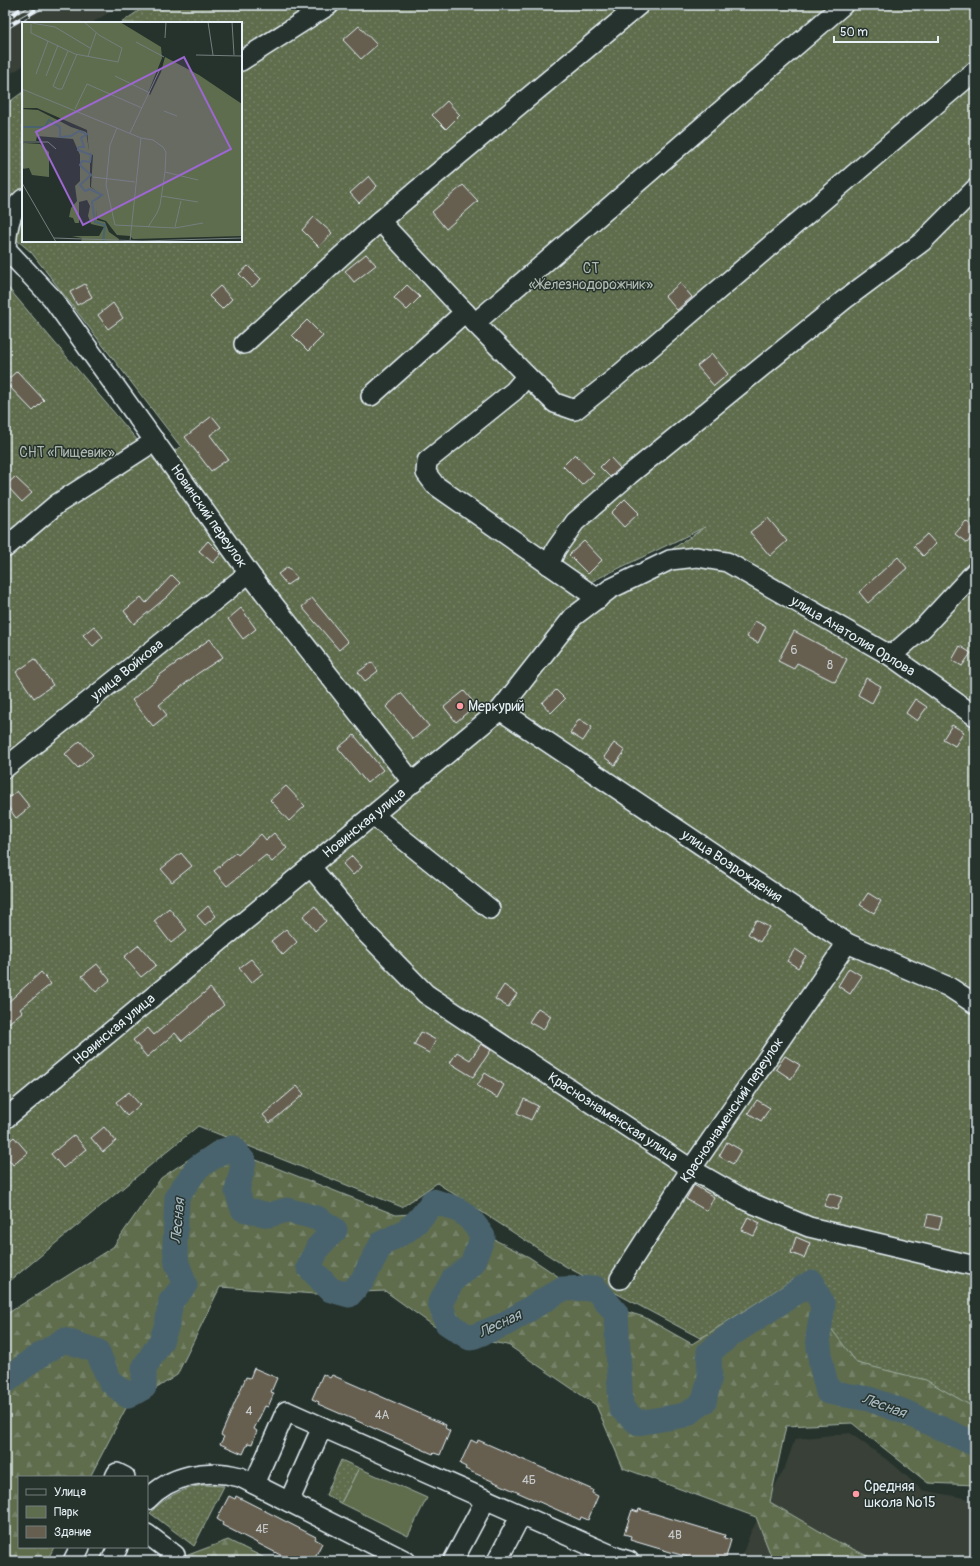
<svg xmlns="http://www.w3.org/2000/svg" width="980" height="1566" viewBox="0 0 980 1566" font-family="Pangolin,sans-serif">
<defs>
<pattern id="green-dots" width="8" height="8" patternUnits="userSpaceOnUse"><rect width="8" height="8" fill="#5e6d4e"/><path d="M2 2h.1M6 6h.1" fill="none" stroke="#758268" stroke-width="1.8" stroke-linecap="round"/></pattern>
<pattern id="forest-firs" width="22" height="20" patternUnits="userSpaceOnUse"><rect width="22" height="20" fill="#5e6d4e"/><path d="M5 1l3.5 6h-7zM16 11l3.5 6h-7z" fill="#758268"/></pattern>
</defs>
<rect width="100%" height="100%" fill="#26332d"/>
<filter id="ink" filterUnits="userSpaceOnUse"><feTurbulence type="fractalNoise" baseFrequency=".025" numOctaves="2"/><feDisplacementMap in="SourceGraphic" scale="8" xChannelSelector="R" yChannelSelector="G"/><feConvolveMatrix kernelMatrix="1 2 1 2 8 2 1 2 1" color-interpolation-filters="sRGB"/></filter>
<g filter="url(#ink)">
<g fill="#394037">
<path d="M5 5H121L92 23H23V66L5 77Z"/>
<path d="M850 1433 894 1465 922 1490 975 1500V1561H740L750 1534 785 1467 795 1439Z"/>
</g>
<g fill="url(#green-dots)" stroke="#a3afa3" fill-rule="evenodd">
<path d="M147 5H975V1420L840 1367 812 1282 700 1338 565 1266 437 1183 402 1207 198 1126 5 1285V284L155 461 181 447 31 252 5 230V105L23 92V241H241V23H121ZM705 527 598 599 580 587Z"/>
<path d="M341 1460 359 1468 341 1503 326 1495Z"/>
<path d="M203 1485 224 1486 194 1546 150 1513C165 1497 181 1489 203 1485Z"/>
</g>
<g fill="url(#forest-firs)" stroke="#a3afa3">
<path d="M213 1143 396 1215 439 1212 529 1257 598 1303 644 1317 692 1344 794 1279 857 1363 926 1380 975 1408V1485L928 1483 852 1423 786 1426 770 1502 838 1542 878 1561H773L756 1517 623 1468 596 1405 508 1345 445 1334 385 1291 315 1294 220 1287 177 1375 126 1408 90 1477H19V1547H54L47 1561H5V1315L113 1247 161 1178Z"/>
<path d="M228 1540 271 1561H172Z"/>
</g>
<path fill="#5e6d4e" stroke="#a3afa3" d="M359 1468 427 1498 408 1536 341 1503Z"/>
<g fill="none" stroke-linecap="round" stroke-linejoin="round">
<path stroke="#49646e" stroke-width="25" d="M5 1382 31 1361 64 1340 97 1351 110 1381 128 1396 144 1387V1368L161 1341 167 1325 171 1301 185 1285 177 1263 175 1246 177 1196 198 1167 223 1151 233 1148 244 1162 237 1191 243 1209 269 1215 287 1210 317 1218 335 1230 318 1247 309 1267 331 1290 349 1295 362 1281 382 1243C409 1231 417 1225 433 1201 460 1209 468 1212 483 1237L472 1264 453 1280 440 1303 447 1323 470 1338 505 1324 562 1289 595 1288 616 1313 621 1408 638 1423 685 1415 704 1402 710 1376 709 1352 733 1333 812 1282 823 1306 818 1337 821 1364 828 1392 869 1399 905 1412 975 1444"/>
</g>
<g fill="#665f4f" stroke="#e8f1f8">
<path d="M359 26 377 45 361 59 343 40Z"/>
<path d="M447 101 460 115 446 129 432 115Z"/>
<path d="M369 176 377 186 359 203 350 193Z"/>
<path d="M463 185 478 201 446 229 432 212Z"/>
<path d="M314 217 332 233 319 247 302 230Z"/>
<path d="M366 254 376 265 354 282 345 271Z"/>
<path d="M248 266 261 279 252 287 239 274Z"/>
<path d="M680 283 692 297 677 310 665 296Z"/>
<path d="M85 284 92 297 77 305 70 292Z"/>
<path d="M407 285 420 297 407 310 394 298Z"/>
<path d="M220 286 232 299 222 309 209 296Z"/>
<path d="M113 303 123 318 108 329 98 315Z"/>
<path d="M307 320 323 336 308 351 292 335Z"/>
<path d="M712 354 728 374 714 386 697 366Z"/>
<path d="M17 371 44 400 33 411 5 382Z"/>
<path d="M212 416 221 427 210 435 228 459 211 471 185 437Z"/>
<path d="M575 454 594 474 582 485 563 466Z"/>
<path d="M610 457 620 468 610 477 600 467Z"/>
<path d="M15 477 32 493 22 502 6 485Z"/>
<path d="M625 499 639 513 624 527 611 513Z"/>
<path d="M768 518 787 541 770 556 750 532Z"/>
<path d="M966 521 975 529V533L967 543 955 534Z"/>
<path d="M927 534 936 544 923 556 914 546Z"/>
<path d="M208 541 221 554 213 563 199 551Z"/>
<path d="M584 541 602 560 588 574 569 555Z"/>
<path d="M898 557 907 568 868 603 859 592Z"/>
<path d="M288 567 297 578 287 585 278 574Z"/>
<path d="M172 575 180 583 168 596 134 624 124 611 141 597 146 603Z"/>
<path d="M312 598 348 642 339 650 302 607Z"/>
<path d="M241 608 256 629 243 639 228 619Z"/>
<path d="M755 621 766 627 758 643 747 637Z"/>
<path d="M94 626 103 637 93 646 83 635Z"/>
<path d="M794 631 847 659 835 682 797 663 794 669 778 661Z"/>
<path d="M210 639 223 657 197 674 159 705 167 715 153 726 132 700 158 678 157 677Z"/>
<path d="M960 646 971 653 962 666 952 660Z"/>
<path d="M35 659 53 685 34 698 16 672Z"/>
<path d="M372 662 378 671 365 681 358 672Z"/>
<path d="M866 678 881 686 872 703 858 695Z"/>
<path d="M556 690 565 699 551 713 542 703Z"/>
<path d="M464 691 476 705 456 722 444 707Z"/>
<path d="M401 693 429 726 413 739 386 707Z"/>
<path d="M915 699 927 707 917 721 906 713Z"/>
<path d="M579 719 592 727 583 741 570 733Z"/>
<path d="M952 725 964 732 955 746 943 739Z"/>
<path d="M354 735 383 770 367 783 338 748Z"/>
<path d="M80 741 93 755 78 768 65 754Z"/>
<path d="M614 743 625 751 615 765 604 757Z"/>
<path d="M286 786 305 806 289 821 270 800Z"/>
<path d="M17 791 30 807 16 818 5 803V801Z"/>
<path d="M274 833 287 848 272 862 266 855 227 886 214 871 236 852 238 855 261 834 266 840Z"/>
<path d="M181 853 192 866 172 882 161 869Z"/>
<path d="M352 856 362 867 353 875 343 864Z"/>
<path d="M868 893 881 901 874 913 860 905Z"/>
<path d="M208 906 216 916 205 925 197 916Z"/>
<path d="M315 906 326 921 315 931 303 916Z"/>
<path d="M169 908 187 930 171 943 154 921Z"/>
<path d="M756 920 769 927 760 942 748 934Z"/>
<path d="M286 929 297 942 283 955 271 941Z"/>
<path d="M139 945 156 965 141 977 124 957Z"/>
<path d="M795 949 806 956 798 968 787 961Z"/>
<path d="M251 959 263 973 251 983 239 968Z"/>
<path d="M97 964 110 980 96 992 82 976Z"/>
<path d="M849 968 862 976 850 994 838 986Z"/>
<path d="M41 972 51 984 20 1009 22 1012 5 1026V1005Z"/>
<path d="M504 985 517 994 508 1007 495 999Z"/>
<path d="M210 988 224 1005 182 1041 175 1033 147 1057 133 1040 148 1028 154 1035Z"/>
<path d="M538 1008 551 1016 543 1030 529 1022Z"/>
<path d="M421 1032 436 1040 429 1053 414 1045Z"/>
<path d="M481 1044 491 1050 473 1077 450 1063 457 1052 470 1060Z"/>
<path d="M785 1056 800 1065 791 1079 776 1069Z"/>
<path d="M485 1073 504 1085 497 1098 477 1086Z"/>
<path d="M297 1086 304 1094 270 1123 263 1115Z"/>
<path d="M129 1092 140 1105 127 1116 116 1102Z"/>
<path d="M524 1099 538 1106 531 1120 517 1113Z"/>
<path d="M757 1100 770 1108 761 1121 748 1113Z"/>
<path d="M104 1127 116 1141 103 1152 91 1138Z"/>
<path d="M74 1135 86 1149 63 1168 51 1154Z"/>
<path d="M14 1137 28 1153 13 1165 5 1155V1145Z"/>
<path d="M727 1142 741 1150 733 1164 719 1156Z"/>
<path d="M694 1185 714 1197 707 1211 686 1199Z"/>
<path d="M829 1193 842 1197 837 1210 824 1206Z"/>
<path d="M928 1214 942 1217 939 1230 925 1227Z"/>
<path d="M748 1217 760 1223 754 1236 741 1230Z"/>
<path d="M796 1237 810 1243 804 1258 791 1253Z"/>
<path d="M254 1368 277 1378 271 1392 274 1393 268 1407 265 1406 254 1429 257 1431 252 1444 248 1443 243 1454 220 1444 224 1437 221 1435 246 1377 250 1378Z"/>
<path d="M323 1374 330 1378 332 1375 446 1425 445 1428 450 1431 440 1455 434 1453 433 1454 318 1404 319 1402 312 1399Z"/>
<path d="M471 1440 477 1443 478 1440 593 1490 592 1493 598 1496 588 1520 581 1517 580 1520 465 1469 466 1467 460 1464Z"/>
<path d="M229 1496 235 1499 236 1496 316 1537 315 1539 322 1543 313 1561H292L222 1525 223 1523 217 1519Z"/>
<path d="M639 1509 725 1535 724 1538 731 1540 725 1561H701L630 1540 631 1536 624 1534 632 1510 638 1512Z"/>
</g>
<g fill="none" stroke-linecap="round" stroke-linejoin="round">
<defs>
<g id="minor">
<path d="M241 61 329 5"/>
<path d="M380 221 475 323"/>
<path d="M5 248 52 298 249 573 413 783"/>
<path d="M6 249C7 231 9 211 23 199"/>
<path d="M244 344 380 221 639 5"/>
<path d="M527 376 555 403 575 410 614 379 975 71"/>
<path d="M371 396 465 312"/>
<path d="M5 548 57 504 155 441"/>
<path d="M549 565 556 549 575 522 629 475 844 300 922 242 975 189"/>
<path d="M598 599 435 485 426 473 427 461 514 391 527 376 475 323 843 5"/>
<path d="M891 656 923 628 975 572"/>
<path d="M500 710 847 943 949 987 975 1004"/>
<path d="M5 768 249 573"/>
<path d="M373 815 490 909"/>
<path d="M311 867 364 931 426 994 691 1169 747 1201 809 1227 975 1266"/>
<path d="M5 1119 500 710 573 617 610 589 670 560 697 557 727 562 891 656 975 716"/>
<path d="M620 1279 691 1169 847 943"/>
<path d="M115 1477 117 1473 125 1477"/>
<path d="M254 1484 286 1411 616 1557 629 1561"/>
<path d="M147 1500C170 1475 208 1468 240 1477L406 1561"/>
<path d="M289 1502 322 1427"/>
<path d="M147 1534 175 1555"/>
<path d="M73 1561 80 1547"/>
<path d="M111 1561 118 1547"/>
<path d="M453 1561 486 1499"/>
<path d="M497 1561 521 1515"/>
</g>
</defs>
<use href="#minor" stroke="#e8f1f8" stroke-width="22"/>
<use href="#minor" stroke="#26332d" stroke-width="19"/>
<defs>
<g id="rail">
<path d="M5 19 28 5"/>
<path d="M5 28 45 5"/>
</g>
</defs>
<use href="#rail" stroke="#e8f1f8" stroke-width="4.5"/>
<use href="#rail" stroke="#26332d" stroke-width="3" stroke-dasharray="9" stroke-linecap="butt"/>
</g>
</g>
<g fill="#ff9aa2" stroke="#26332d" stroke-width="1.5">
<circle cx="460" cy="706" r="4"/>
<circle cx="856" cy="1494" r="4"/>
</g>
<g text-anchor="middle" dominant-baseline="central" stroke-width="3" stroke-linejoin="round" paint-order="stroke">
<g font-size="12" fill="#c8ccce">
<text x="794" y="650">6</text>
<text x="830" y="665">8</text>
<text x="249" y="1411">4</text>
<text x="382" y="1415">4А</text>
<text x="529" y="1480">4Б</text>
<text x="262" y="1529">4Е</text>
<text x="675" y="1535">4В</text>
</g>
<g font-size="14" fill="#b1bcb4" stroke="#26332d">
<text x="591" y="268">СТ<tspan x="591" dy="16">«Железнодорожник»</tspan></text>
<text x="67" y="452">СНТ «Пищевик»</text>
</g>
<g font-size="14" fill="#e8f1f8" stroke="#26332d">
<text transform="translate(209 516) rotate(55)">Новинский переулок</text>
<text transform="translate(853 636) rotate(31)">улица Анатолия Орлова</text>
<text transform="translate(127 670) rotate(-39)">улица Войкова</text>
<text transform="translate(364 823) rotate(-39)">Новинская улица</text>
<text transform="translate(732 866) rotate(34)">улица Возрождения</text>
<text transform="translate(114 1029) rotate(-40)">Новинская улица</text>
<text transform="translate(732 1110) rotate(-56)">Краснознаменский переулок</text>
<text transform="translate(613 1117) rotate(33)">Краснознаменская улица</text>
</g>
<g font-size="14" fill="#e8f1f8" stroke="#26332d" text-anchor="start">
<text x="468" y="706">Меркурий</text>
<text x="864" y="1486">Средняя<tspan x="864" dy="16">школа №15</tspan></text>
</g>
<g font-size="15" font-style="italic" fill="#a8b9c1" stroke="#26332d">
<text transform="translate(178 1221) rotate(-85)">Лесная</text>
<text transform="translate(500 1324) rotate(-26)">Лесная</text>
<text transform="translate(884 1406) rotate(20)">Лесная</text>
</g>
</g>
<g transform="translate(22 22)">
<rect width="220" height="220" fill="#26332d"/>
<path d="M0 0H98L139 25 140 36 126 71 128 73 139 50 143 35 177 53 220 82V214L111 217 108 214 95 213 84 199 75 196 73 180 80 173 69 165 71 133 67 131 65 108 15 86H0Z" fill="#5e6d4e"/>
<path d="M0 87 16 88 49 105 64 110 68 134V165L79 171 74 181 75 198 83 200 87 210 97 217 96 220H59L60 216 50 214H77L82 205 69 202 66 194 68 184 65 178 57 180V201H53L51 196 47 195 49 186 55 179 53 164 58 159V133L51 117 15 114 14 119H0ZM2 121 18 122 27 130V155L10 153 7 146 0 147V122Z" fill="#5e6d4e"/>
<path fill="none" stroke="#49646e" stroke-width="2" d="M0 105H23L27 98 38 105V115L49 114 57 109 65 112 59 116 62 125H57L56 128 69 133 68 140 60 139 58 143 69 153 58 163 63 169 68 167 80 173 70 180 73 200 83 203 81 220"/>
<path fill="none" stroke="#747f7e" stroke-width="1" d="M4 0 33 5 68 26M186 0 191 33M210 0 212 33M9 2V11L53 32 96 40 100 26 77 13 62 0M143 16 144 0M114 20 142 35M46 29 31 64 36 67H40L55 32M174 33 220 34M66 34 74 11M14 52 26 19M24 54 36 23M93 54 128 71M0 67 119 116 131 118 141 125 144 130 143 150 138 183 135 191 126 205M53 87 65 62 120 86M142 89 155 94M95 106 88 123 84 163 93 203 153 206 181 201M108 111 138 47M0 120H26L34 127M1 146V67M143 150 176 158M71 155 113 160M0 161 34 220M139 174 176 180M153 205 159 179M32 216 120 219 220 216M108 219 119 116"/>
<path fill="#9c67d0" fill-opacity="0.15" stroke="#9c67d0" stroke-width="2" d="M162 35 209 127 61 203 14 110Z"/>
<rect width="220" height="220" fill="none" stroke="#e8f1f8" stroke-width="2"/>
</g>
<rect width="980" height="1566" fill="none" stroke="#26332d" stroke-width="20"/>
<rect x="10" y="10" width="960" height="1546" fill="none" stroke="#e8f1f8" stroke-width="1.5" filter="url(#ink)"/>
<rect x="18" y="1476" width="130" height="72" fill="#26332d" stroke="#747f7e"/>
<rect x="26" y="1489" width="20" height="6" fill="#26332d" stroke="#747f7e"/>
<text x="54" y="1496" font-size="12" fill="#e8f1f8">Улица</text>
<rect x="26" y="1506" width="20" height="12" fill="#5e6d4e" stroke="#747f7e"/>
<text x="54" y="1516" font-size="12" fill="#e8f1f8">Парк</text>
<rect x="26" y="1526" width="20" height="12" fill="#665f4f" stroke="#747f7e"/>
<text x="54" y="1536" font-size="12" fill="#e8f1f8">Здание</text>
<path d="M834 36v6h104v-6" fill="none" stroke="#e8f1f8" stroke-width="2"/>
<text x="840" y="36" font-size="12" fill="#e8f1f8" stroke="#26332d" stroke-width="3" paint-order="stroke">50 m</text>
</svg>
